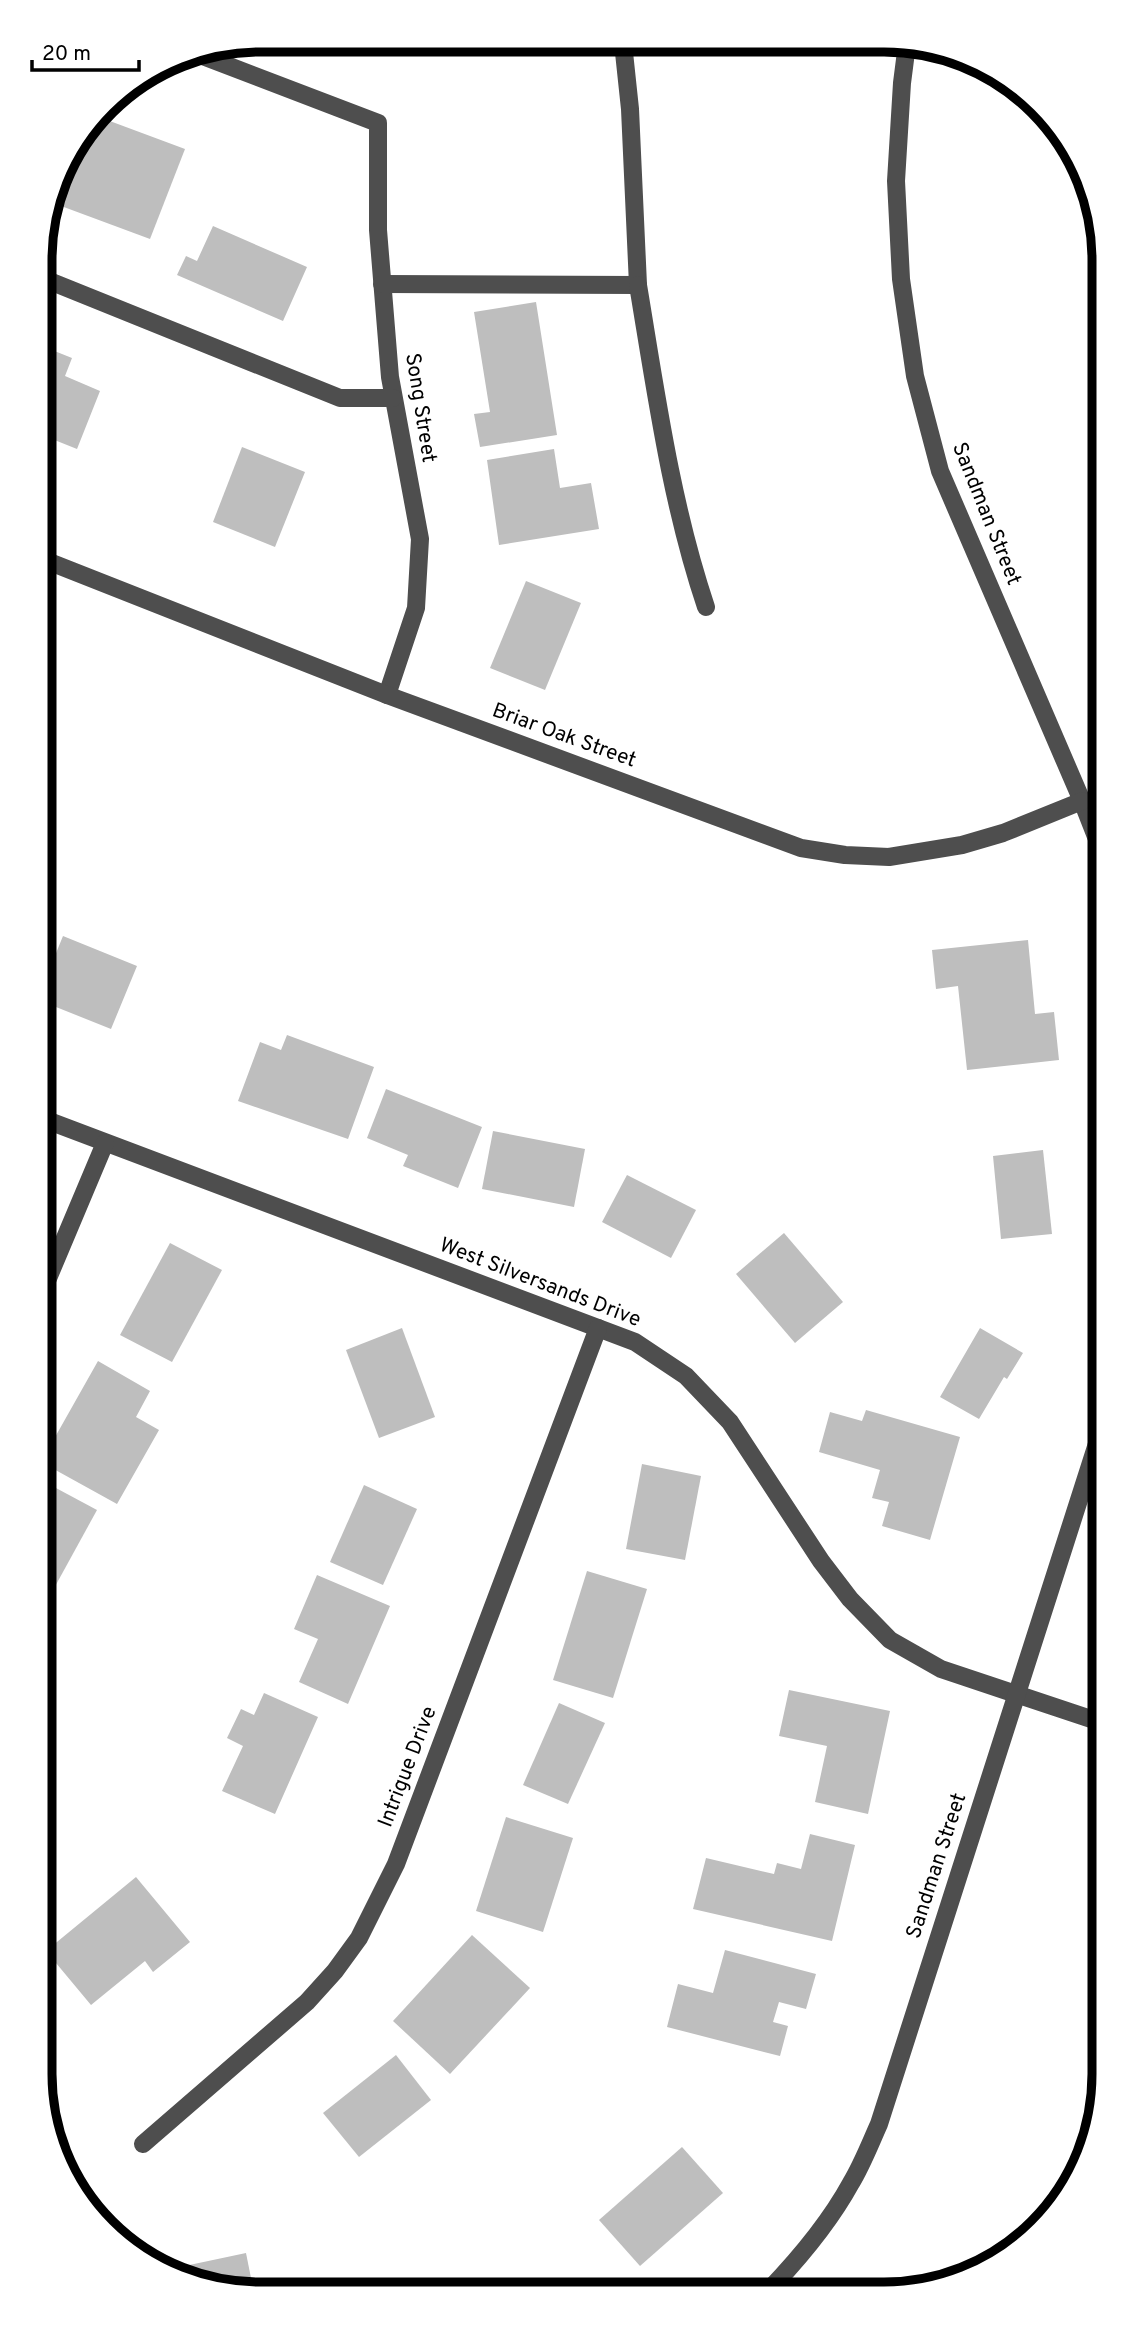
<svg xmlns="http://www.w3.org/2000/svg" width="1144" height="2335" viewBox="0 0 1144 2335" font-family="Overpass,sans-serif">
<rect width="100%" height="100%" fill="#fff"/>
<g fill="#bebebe">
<path d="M99 117 185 149 150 239 53 203 74 149Z"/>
<path d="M213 226 307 267 283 321 177 275 186 256 197 261Z"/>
<path d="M536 302 557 435 480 447 474 414 490 412 474 312Z"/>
<path d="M42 346 72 358 65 376 100 391 77 449 42 435Z"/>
<path d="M242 447 305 472 275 547 213 522Z"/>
<path d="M554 449 560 488 591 483 599 529 499 545 487 460Z"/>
<path d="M526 581 581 603 545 690 490 668Z"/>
<path d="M1104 589V633H1103L1089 595Z"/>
<path d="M63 936 137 966 111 1029 41 1001V959L52 963Z"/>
<path d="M1028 940 1035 1014 1054 1012 1059 1060 967 1070 958 986 936 989 932 950Z"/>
<path d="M287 1035 374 1067 348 1139 238 1101 260 1042 281 1050Z"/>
<path d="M386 1089 482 1127 458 1188 403 1166 408 1155 367 1138Z"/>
<path d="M493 1131 585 1149 574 1207 482 1189Z"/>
<path d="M1043 1150 1052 1234 1001 1239 993 1156Z"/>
<path d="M627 1175 696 1210 671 1258 602 1222Z"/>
<path d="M784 1233 843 1302 795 1343 736 1274Z"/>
<path d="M170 1243 222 1270 172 1362 120 1335Z"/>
<path d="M402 1328 435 1417 379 1438 346 1350Z"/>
<path d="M980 1328 1023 1353 1007 1379 1004 1377 979 1419 940 1397Z"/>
<path d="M98 1361 150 1391 136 1417 159 1430 117 1504 41 1462Z"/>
<path d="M866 1410 960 1437 930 1540 882 1526 889 1502 872 1498 880 1470 819 1452 830 1412 862 1421Z"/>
<path d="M642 1464 701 1476 685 1560 626 1549Z"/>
<path d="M41 1480 97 1510 41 1612Z"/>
<path d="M364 1485 417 1509 383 1585 330 1562Z"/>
<path d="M587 1571 647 1589 613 1698 553 1680Z"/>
<path d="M317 1575 390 1606 348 1704 299 1682 318 1639 294 1629Z"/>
<path d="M789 1690 890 1711 868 1814 815 1802 827 1746 779 1736Z"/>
<path d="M264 1693 318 1717 275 1814 222 1791 243 1746 227 1738 241 1709 254 1715Z"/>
<path d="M559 1703 605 1723 568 1804 523 1785Z"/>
<path d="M506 1817 573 1838 543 1932 476 1911Z"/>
<path d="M810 1834 855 1845 832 1941 693 1909 706 1858 774 1874 777 1863 801 1869Z"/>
<path d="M136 1877 190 1942 153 1972 145 1961 91 2005 46 1951Z"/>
<path d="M472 1935 530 1988 450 2074 393 2021Z"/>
<path d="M725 1950 816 1974 806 2009 779 2002 773 2022 788 2026 780 2056 667 2027 678 1984 713 1993Z"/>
<path d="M40 2009 47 2012 40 2027Z"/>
<path d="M396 2055 431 2100 359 2157 323 2113Z"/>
<path d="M682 2147 723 2193 640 2266 599 2220Z"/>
<path d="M246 2253 254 2293H231L161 2271Z"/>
</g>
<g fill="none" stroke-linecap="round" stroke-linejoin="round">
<g stroke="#4e4e4e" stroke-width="18">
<path d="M907 44 902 83 896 181 901 279 915 376 940 471 1082 801 1104 857"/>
<path d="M195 53 378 123V230L390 377 420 539 416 608 387 695"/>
<path d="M42 278 340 398H393"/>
<path d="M382 284 638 285 630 109 623 43"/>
<path d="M638 285C656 393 671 503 706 607"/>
<path d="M42 559 387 695 801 848 845 855 889 857 962 845 1003 833 1082 801"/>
<path d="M41 1118 635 1342 686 1376 730 1422 821 1561 850 1599 890 1640 941 1669 1103 1723"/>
<path d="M41 1295 105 1143"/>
<path d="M143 2144 307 2002 335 1971 359 1938 396 1864 598 1328"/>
<path d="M765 2294C798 2260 828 2225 851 2183 862 2165 870 2144 879 2124L1103 1425"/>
</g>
</g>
<g text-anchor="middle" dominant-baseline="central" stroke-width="7" stroke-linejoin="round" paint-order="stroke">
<g font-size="21" fill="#000" stroke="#fff">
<text transform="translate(420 408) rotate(81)">Song Street</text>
<text transform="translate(986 514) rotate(68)">Sandman Street</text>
<text transform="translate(564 736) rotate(20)">Briar Oak Street</text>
<text transform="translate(540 1283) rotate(21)">West Silversands Drive</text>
<text transform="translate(408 1767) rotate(-69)">Intrigue Drive</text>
<text transform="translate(937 1866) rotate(-72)">Sandman Street</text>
</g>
</g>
<path d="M0 0H1144V2335H0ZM260 52H884A208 208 0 0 1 1092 260V2074A208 208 0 0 1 884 2282H260A208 208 0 0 1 52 2074V260A208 208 0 0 1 260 52Z" fill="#fff" fill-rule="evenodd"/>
<path fill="none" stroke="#000" stroke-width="9" d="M260 52H884A208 208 0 0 1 1092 260V2074A208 208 0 0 1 884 2282H260A208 208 0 0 1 52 2074V260A208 208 0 0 1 260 52Z"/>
<path d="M32 60v10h107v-10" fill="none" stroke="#000000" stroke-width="3.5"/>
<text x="42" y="60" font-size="21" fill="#000000" stroke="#ffffff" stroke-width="5" paint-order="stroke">20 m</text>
</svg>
